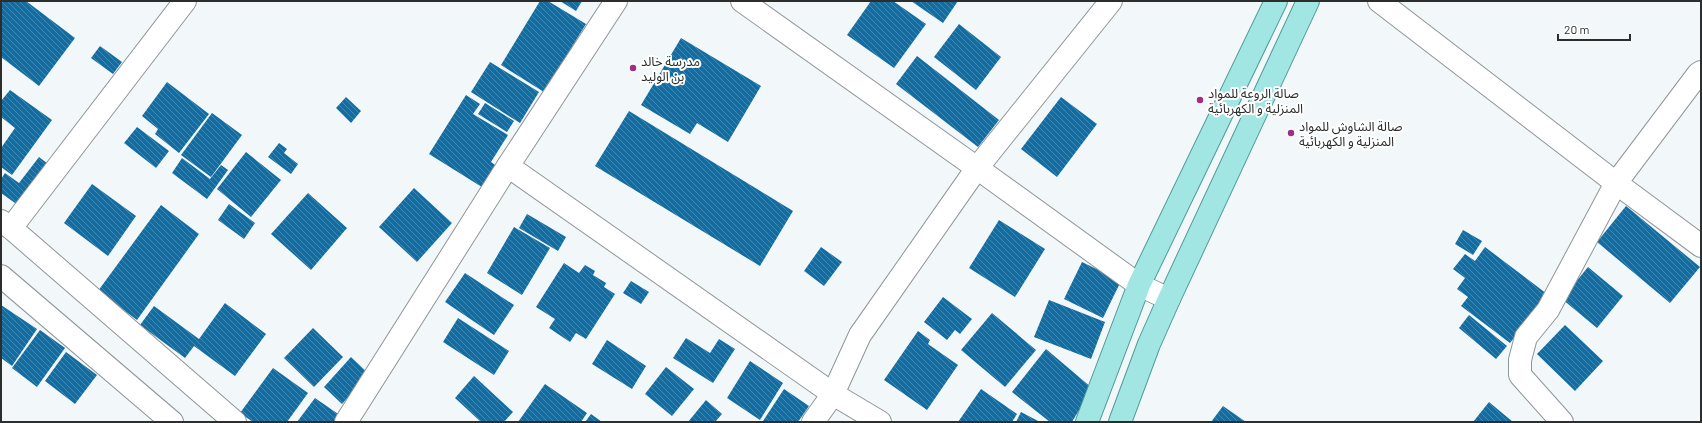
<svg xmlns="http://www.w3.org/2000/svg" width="1702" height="423" viewBox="0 0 1702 423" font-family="Barlow,'Noto Sans Arabic',sans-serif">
<defs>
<pattern id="building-back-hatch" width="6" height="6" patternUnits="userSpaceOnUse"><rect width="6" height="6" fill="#106ea5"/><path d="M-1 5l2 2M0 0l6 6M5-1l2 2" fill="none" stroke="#4587ad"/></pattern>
</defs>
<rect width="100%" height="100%" fill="#f2f8f9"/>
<g fill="url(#building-back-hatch)">
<path d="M2 1H26L75 38 39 86 1 57V3Z"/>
<path d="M540 1H548L586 24 544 92 501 65Z"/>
<path d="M560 1H582L576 11Z"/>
<path d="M871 1H893L926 24 894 68 847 35Z"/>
<path d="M911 1H958L943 23Z"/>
<path d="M959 24 1001 57 976 90 934 57Z"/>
<path d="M681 38 761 86 728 142 697 123 690 134 641 105Z"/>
<path d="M100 46 122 62 113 74 91 58Z"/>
<path d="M917 56 999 120 978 147 896 84Z"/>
<path d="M490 62 539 92 520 123 471 92Z"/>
<path d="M167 82 209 114 179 153 155 134 158 129 142 116Z"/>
<path d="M10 90 52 120 12 175 1 167V148L15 128 1 117V101Z"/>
<path d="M466 95 480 104 473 114 508 135 491 162 498 167 485 189 429 154Z"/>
<path d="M346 97 361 111 351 123 336 108Z"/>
<path d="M1061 97 1097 124 1057 177 1021 149Z"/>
<path d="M485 103 514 121 507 132 478 114Z"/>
<path d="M629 111 793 211 760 266 595 166Z"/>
<path d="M212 113 242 135 211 177 181 155Z"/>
<path d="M137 127 169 151 156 168 124 143Z"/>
<path d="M279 143 287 149 284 153 298 164 291 174 268 157Z"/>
<path d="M246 152 281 180 251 217 217 189Z"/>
<path d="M39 157 52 167 22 208 1 193V179L5 173 19 183Z"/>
<path d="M182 158 210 179 221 165 228 170 207 199 172 173Z"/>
<path d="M92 184 136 216 108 256 64 223Z"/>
<path d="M414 188 452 223 417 262 379 227Z"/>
<path d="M308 193 347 228 311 270 271 234Z"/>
<path d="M229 204 255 223 244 239 218 220Z"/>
<path d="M161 205 199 234 137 320 98 291Z"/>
<path d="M1626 206 1700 267 1670 303 1597 242Z"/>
<path d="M527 214 566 237 558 251 519 228Z"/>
<path d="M999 220 1045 249 1015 297 969 268Z"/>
<path d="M514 227 550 248 522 295 487 273Z"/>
<path d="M1463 230 1482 241 1473 255 1455 244Z"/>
<path d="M821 247 842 262 824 286 804 271Z"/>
<path d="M1485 247 1547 294 1510 343 1461 306 1468 297 1457 289 1465 278 1453 269 1465 254 1475 261Z"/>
<path d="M1082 262 1121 281 1103 318 1064 299Z"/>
<path d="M564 263 579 273 585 265 595 271 593 275 606 283 604 287 615 294 586 339 576 333 570 342 549 328 555 319 536 307Z"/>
<path d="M1588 267 1623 296 1597 328 1562 299Z"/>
<path d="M465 273 514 305 494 335 445 302Z"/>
<path d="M631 281 649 292 641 304 623 293Z"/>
<path d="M943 297 972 319 960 334 955 330 947 340 924 322Z"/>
<path d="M1049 300 1105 322 1091 359 1034 337Z"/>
<path d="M225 303 266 334 235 376 194 346 185 358 140 325 154 306 199 339Z"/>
<path d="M1 305 37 329 12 366 1 358Z"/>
<path d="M992 313 1036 350 1005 387 961 350Z"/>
<path d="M1469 315 1507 346 1496 359 1459 328Z"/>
<path d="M458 318 509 351 494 375 443 342Z"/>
<path d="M1565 325 1603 361 1575 391 1537 354Z"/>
<path d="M313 328 343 357 314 387 284 358Z"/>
<path d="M40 330 65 348 37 387 12 368Z"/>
<path d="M918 331 930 340 928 344 958 365 927 410 884 380Z"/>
<path d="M686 338 710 353 719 339 735 349 713 383 673 358Z"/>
<path d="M607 340 646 366 632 389 592 364Z"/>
<path d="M1046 349 1092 388 1072 422H1050L1012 392Z"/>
<path d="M66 352 97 375 75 404 45 381Z"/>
<path d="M351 357 369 374 342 404 324 387Z"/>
<path d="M750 361 783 383 760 420 727 398Z"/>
<path d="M666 367 694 389 672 416 645 394Z"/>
<path d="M273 368 308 393 287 422H253L240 413Z"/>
<path d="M474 376 513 412 504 422H481L455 398Z"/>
<path d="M545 384 587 413 581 422H518Z"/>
<path d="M784 389 809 406 798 422H765L763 421Z"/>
<path d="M981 389 1017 414 1012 422H958Z"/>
<path d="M315 398 341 416 337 422H297Z"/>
<path d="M706 400 722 414 715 422H688Z"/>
<path d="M1489 402 1513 422H1473Z"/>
<path d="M1223 406 1246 422H1211Z"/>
<path d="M1021 412 1040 422H1016Z"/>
<path d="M591 414 602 422H585Z"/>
</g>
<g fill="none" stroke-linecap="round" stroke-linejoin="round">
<defs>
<g id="minor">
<path d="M742 1 977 168 1139 285 1169 299"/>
<path d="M1379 1 1616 183 1701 246"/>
<path d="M508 166 833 394 880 422"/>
<path d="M1 221 11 228 235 422"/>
<path d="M11 228 185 1"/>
<path d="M1 276 172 422"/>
<path d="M346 422 508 166 616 1"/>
<path d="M813 422 833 394 860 335 977 168 1111 1"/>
<path d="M1562 422 1520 375V360L1526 337 1548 310 1616 183 1698 74 1701 72"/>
</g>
<g id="primary">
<path d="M1087 422 1139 285 1276 1"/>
<path d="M1120 422 1149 344 1169 299 1308 1"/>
</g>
</defs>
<use href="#minor" stroke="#909597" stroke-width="24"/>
<use href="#primary" stroke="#509b99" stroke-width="24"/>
<use href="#minor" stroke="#fff" stroke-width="22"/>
<use href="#primary" stroke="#a2e6e4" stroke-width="22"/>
</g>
<g fill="#a32c84" stroke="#fff" stroke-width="1.5">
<circle cx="633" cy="68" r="4"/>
<circle cx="1200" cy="100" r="4"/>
<circle cx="1291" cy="133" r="4"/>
</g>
<g text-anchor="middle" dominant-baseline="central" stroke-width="4" stroke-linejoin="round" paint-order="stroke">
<g font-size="13" fill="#2c2e2e" stroke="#fff" text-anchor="start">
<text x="641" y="61">مدرسة خالد<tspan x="641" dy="15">بن الوليد</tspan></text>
<text x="1208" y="93">صالة الروعة للمواد<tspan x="1208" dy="15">المنزلية و الكهربائية</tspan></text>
<text x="1299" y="126">صالة الشاوش للمواد<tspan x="1299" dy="15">المنزلية و الكهربائية</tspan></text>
</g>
</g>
<rect width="1702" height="423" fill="none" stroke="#2c2e2e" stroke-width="4"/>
<path d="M1558 34v6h72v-6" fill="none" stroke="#2c2e2e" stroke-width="2"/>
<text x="1564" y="34" font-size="12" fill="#2c2e2e" stroke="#ffffff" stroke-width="3" paint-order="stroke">20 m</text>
</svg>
